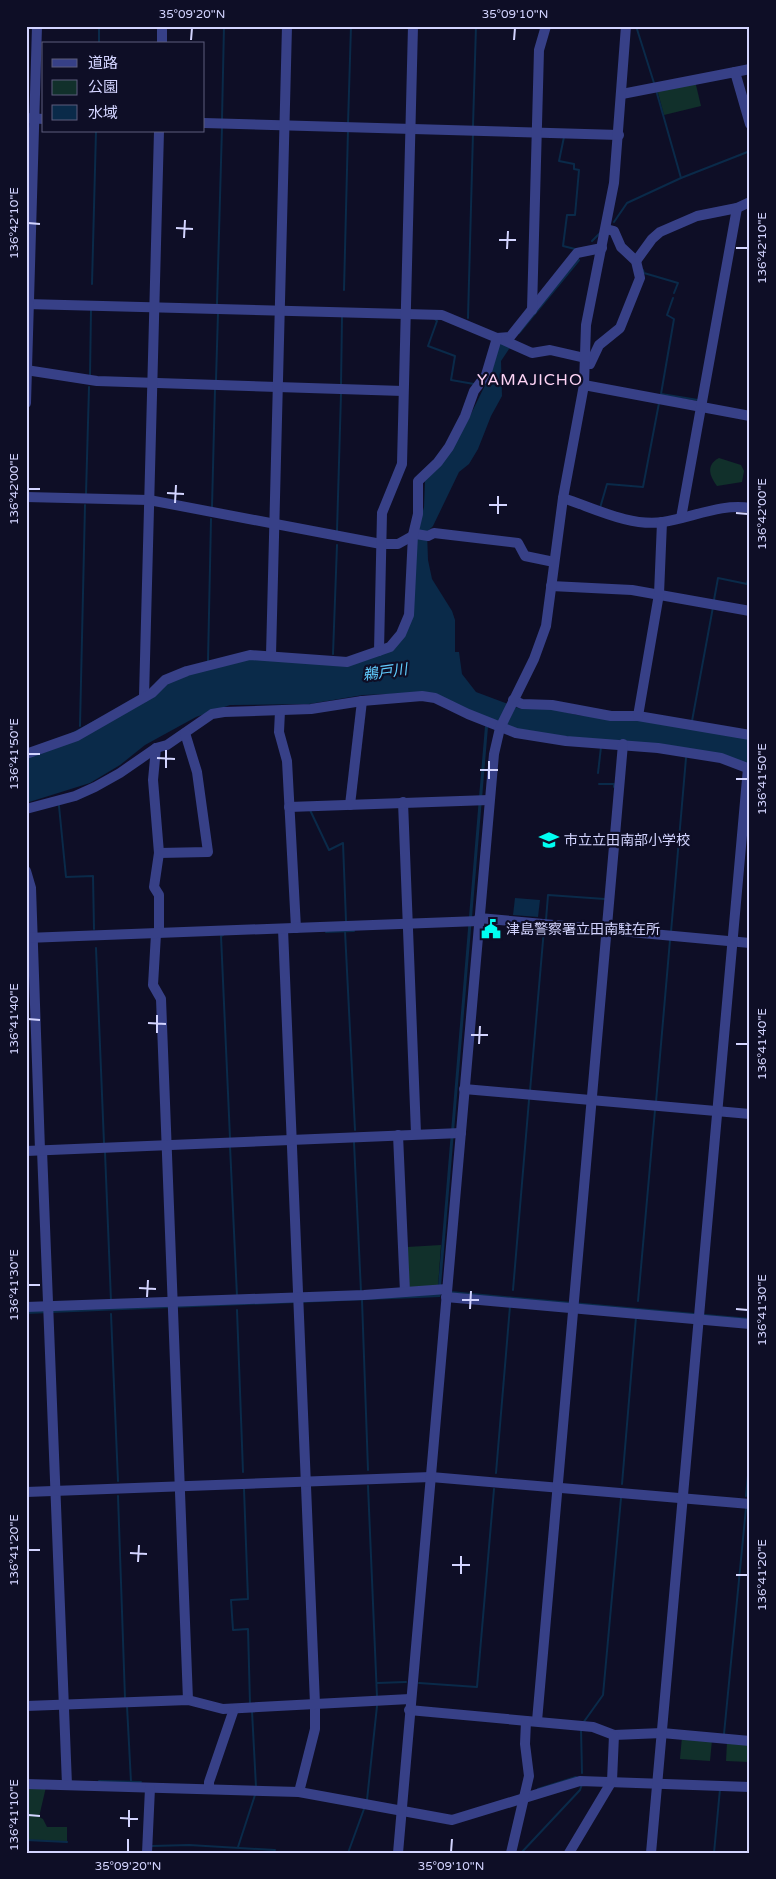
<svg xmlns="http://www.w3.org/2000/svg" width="776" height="1879" viewBox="0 0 776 1879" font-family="'Varela Round','Noto Sans JP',sans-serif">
<rect width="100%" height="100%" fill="#0e0e26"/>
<g fill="#11302b">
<path d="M695 81 701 106 664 115 657 89Z"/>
<path d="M719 458 741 465 744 471 742 482 717 486C709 475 706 465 719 458Z"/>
<path d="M441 1245 438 1287 408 1289 407 1247Z"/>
<path d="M682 1737 712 1740 710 1761 680 1759Z"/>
<path d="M727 1742 750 1744V1762L726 1761Z"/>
<path d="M26 1787H46L39 1817 43 1819 47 1827H67V1842L26 1840Z"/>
</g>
<g fill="#0a2a49">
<path d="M500 343 511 346 501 361 502 396 491 416 478 449 469 464 459 472 433 526 427 532 428 560 432 579 452 611 455 620V652H459L462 674 476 692 521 709 549 708 577 715 653 721 750 739V766L528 733 419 693 363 695 309 704 230 705 196 717 145 745 120 765 90 783 26 803V757L167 682 237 659 317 661 375 655 406 633 416 536 424 507 425 481 467 422 492 371Z"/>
<path d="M485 726 488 727 441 1286 438 1287Z"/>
<path d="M515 898 540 900 538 917 513 915Z"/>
<path d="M450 1291 750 1318V1320L450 1294Z"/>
<path d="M441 1294 440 1297 26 1314V1310Z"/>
</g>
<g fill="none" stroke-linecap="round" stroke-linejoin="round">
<g stroke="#0a2a49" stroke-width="2">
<path d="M636 26 654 83"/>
<path d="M99 44V26"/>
<path d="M656 90 681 178"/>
<path d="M222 119 224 26"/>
<path d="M348 124 351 26"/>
<path d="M473 126 476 26"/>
<path d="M564 137 559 161 574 164V169L579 170 575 215H567L563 246 575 249"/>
<path d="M614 222 627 203 681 178 750 151"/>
<path d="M592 241 600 233"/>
<path d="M643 270 644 273 678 283 674 293"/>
<path d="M92 284 96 131"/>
<path d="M344 290 348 130"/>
<path d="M673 298 667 315 674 319 661 394 698 400"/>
<path d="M217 304 222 127"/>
<path d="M468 318 473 133"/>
<path d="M435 319 437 321 428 346 455 356 451 380 474 384"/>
<path d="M519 333 579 260"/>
<path d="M90 375 91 310"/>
<path d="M216 380 218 313"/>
<path d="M341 385 342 317"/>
<path d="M86 494 89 387"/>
<path d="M212 507 215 389"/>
<path d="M600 508 607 484 643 487 659 403"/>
<path d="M337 531 341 394"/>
<path d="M714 600 718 578 747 584 750 570"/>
<path d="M333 654 337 545"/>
<path d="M208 661 211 519"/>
<path d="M692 721 713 607"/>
<path d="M80 726 85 505"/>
<path d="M598 773 601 747"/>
<path d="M599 784H614V787"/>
<path d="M59 806 66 877 93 876 94 929"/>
<path d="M310 810 329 850 343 843 346 921"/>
<path d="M546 920 548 895 605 899"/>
<path d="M345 931 355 1130"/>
<path d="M326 932 354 931"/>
<path d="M671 932 686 758"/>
<path d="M223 935 221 936 230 1138"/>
<path d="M96 948 104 1143"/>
<path d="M530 1091 544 929"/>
<path d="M656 1102 670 940"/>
<path d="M354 1142 361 1292"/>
<path d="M230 1146 237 1296"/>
<path d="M105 1152 111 1301"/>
<path d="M513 1290 529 1100"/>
<path d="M362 1300 368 1470"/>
<path d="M638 1301 655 1110"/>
<path d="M237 1310 243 1472"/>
<path d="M111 1314 118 1481"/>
<path d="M496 1473 510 1306"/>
<path d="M622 1484 636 1317"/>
<path d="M368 1486 377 1697"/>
<path d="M244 1489 248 1599 231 1600 233 1630 248 1629 250 1704"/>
<path d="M118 1496 125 1698"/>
<path d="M746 1496 750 1454"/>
<path d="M377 1683 406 1682"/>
<path d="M419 1683 477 1687 494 1489"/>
<path d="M127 1706 131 1782"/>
<path d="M252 1711 256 1787"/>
<path d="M583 1723 603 1695 621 1498"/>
<path d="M581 1729 582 1773"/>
<path d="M724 1734 746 1508"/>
<path d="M99 1781 141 1782"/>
<path d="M538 1789 576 1777"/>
<path d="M367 1800 377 1706"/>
<path d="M26 1840 67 1842"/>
<path d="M152 1846 189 1845 275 1850"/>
<path d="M238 1847 255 1795"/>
<path d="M348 1853 364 1809"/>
<path d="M521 1853 580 1790 582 1784"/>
<path d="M714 1853 720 1789"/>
</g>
<g stroke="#374087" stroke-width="10">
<path d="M162 44V26"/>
<path d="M735 72 750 69"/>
<path d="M622 94 735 72 750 124"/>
<path d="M26 118 44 119"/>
<path d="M204 123 619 135"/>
<path d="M636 261 652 239 660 232 697 216 737 208 750 202"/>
<path d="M26 304 442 315 497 338 510 337 577 253 602 248"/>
<path d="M532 310 539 50 546 26"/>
<path d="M501 339 532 353 550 350 585 358"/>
<path d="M585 364H590L599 345 620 328 640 278 636 261 621 247 614 231 606 229"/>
<path d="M26 370 97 381 403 391"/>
<path d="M584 385 750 416"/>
<path d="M26 403 37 26"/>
<path d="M26 497 149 500 381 544H398L416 534 428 536 434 533 518 543 525 556 554 562"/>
<path d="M563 498C594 508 630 527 663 522 691 518 722 503 750 508"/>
<path d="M681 518 737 208"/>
<path d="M551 586 632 590 750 611"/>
<path d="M379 651 382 513 402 464 413 26"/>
<path d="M271 655 287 26"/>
<path d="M144 697 159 131"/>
<path d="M513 700 522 704 552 705 611 716H638L750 735"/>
<path d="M280 711 279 732 287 761 296 928"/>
<path d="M638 716 659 594 662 522"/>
<path d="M156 748 153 780 159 853 154 887 159 895V933"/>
<path d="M26 754 77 736 152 693 165 680 187 671 250 655 347 662 390 647 401 634 409 615 413 535 418 514V481L438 462 449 447 465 416 474 391 486 375 497 338"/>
<path d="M403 802 416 1133"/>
<path d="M350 805 362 701"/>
<path d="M289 807 489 800"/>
<path d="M26 809 75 796 95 787 120 773 156 748 167 745 212 714 224 712 311 709 362 701 422 696 435 698 468 714 516 733 566 741 658 748 721 758 750 769"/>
<path d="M159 853 208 852 197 772 185 733"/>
<path d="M26 871 31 888 40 1150"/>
<path d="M479 918 750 943"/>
<path d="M283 929 315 1704V1729L299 1792"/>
<path d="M156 934 153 985 161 999 188 1700"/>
<path d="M26 938 479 921"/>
<path d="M464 1089 750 1114"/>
<path d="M398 1135 405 1292"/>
<path d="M42 1150 67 1785"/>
<path d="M26 1151 461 1133"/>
<path d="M446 1297 750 1324"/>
<path d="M26 1307 364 1295 447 1289"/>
<path d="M26 1492 431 1477 750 1504"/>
<path d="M26 1706 188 1700 223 1709 410 1699"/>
<path d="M409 1710 593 1727 614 1735 662 1733 750 1741"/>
<path d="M537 1721 623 744"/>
<path d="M26 1784 299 1792 452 1820 580 1781 750 1787"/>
<path d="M209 1789V1782L234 1709"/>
<path d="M147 1853 150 1788"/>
<path d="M398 1853 494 754 500 728 534 659 546 626 563 498 584 385 586 325 614 183 626 26"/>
<path d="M511 1853 529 1776 525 1744 526 1721"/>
<path d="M569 1853 612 1781 614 1735"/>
<path d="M651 1853 748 768"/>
</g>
</g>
<path fill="none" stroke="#d3d4ff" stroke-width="2" d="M191 40 192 28M514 40 515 28M28 223 40 224M176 228 193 229M184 238 185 220M499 240H516M736 248H748M507 249 508 231M28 489H40M167 493 184 494M175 503 176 485M489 505H507M736 513 748 514M498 514V496M28 754H40M157 758 175 759M166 768V750M480 770H498M489 779V761M736 779H748M28 1019 40 1020M148 1023 166 1024M157 1033V1015M471 1035H488M479 1044 480 1026M736 1044H748M28 1285H40M139 1288 156 1289M147 1297 148 1280M462 1300H479M470 1309 471 1291M736 1309 748 1310M28 1550H40M130 1553 147 1554M138 1562 139 1545M452 1565H470M461 1574V1556M736 1575H748M28 1815 40 1816M120 1818 138 1819M129 1827V1810M128 1852V1839M451 1852 452 1839"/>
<defs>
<symbol id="school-bare" viewBox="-9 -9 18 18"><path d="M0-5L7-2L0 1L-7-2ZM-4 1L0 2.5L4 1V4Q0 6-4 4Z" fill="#00fef2" stroke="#0e0e26" stroke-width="2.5" paint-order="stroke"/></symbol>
<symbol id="civic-bare" viewBox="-9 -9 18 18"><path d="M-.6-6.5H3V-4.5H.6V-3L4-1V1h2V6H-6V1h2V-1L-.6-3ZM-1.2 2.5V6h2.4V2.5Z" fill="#00fef2" stroke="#0e0e26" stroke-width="2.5" paint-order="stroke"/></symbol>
</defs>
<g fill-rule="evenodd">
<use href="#school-bare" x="535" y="826" width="28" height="28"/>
<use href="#civic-bare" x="477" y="915" width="28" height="28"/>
</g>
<g text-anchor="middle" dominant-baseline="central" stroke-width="4.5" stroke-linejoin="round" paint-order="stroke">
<g font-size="14" fill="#d3d4ff" stroke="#0e0e26" text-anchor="start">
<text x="564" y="840">市立立田南部小学校</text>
<text x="506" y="929">津島警察署立田南駐在所</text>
</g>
<g font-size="15" font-style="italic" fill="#61cdff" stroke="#0e0e26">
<text transform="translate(385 672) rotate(-8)">鵜戸川</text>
</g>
<g font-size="16" letter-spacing="1" fill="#ffd5f6" stroke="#0e0e26">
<text x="530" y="380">YAMAJICHO</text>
</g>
</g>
<rect width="776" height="1879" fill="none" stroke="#0e0e26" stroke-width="55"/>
<rect x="42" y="42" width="162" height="90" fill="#0e0e26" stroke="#5d5d7d"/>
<rect x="52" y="59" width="25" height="8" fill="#374087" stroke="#5d5d7d"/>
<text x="88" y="68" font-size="15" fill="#d3d4ff">道路</text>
<rect x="52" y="80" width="25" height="15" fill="#11302b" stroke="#5d5d7d"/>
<text x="88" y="92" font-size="15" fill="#d3d4ff">公園</text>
<rect x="52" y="105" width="25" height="15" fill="#0a2a49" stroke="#5d5d7d"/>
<text x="88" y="118" font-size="15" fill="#d3d4ff">水域</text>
<rect x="28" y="28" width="720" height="1824" fill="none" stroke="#d3d4ff" stroke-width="2"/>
<g font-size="12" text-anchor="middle" fill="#d3d4ff">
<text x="192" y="18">35°09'20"N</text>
<text x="515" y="18">35°09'10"N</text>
<text transform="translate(14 223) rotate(-90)" y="4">136°42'10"E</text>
<text transform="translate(762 248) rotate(-90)" y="4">136°42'10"E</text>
<text transform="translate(14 489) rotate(-90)" y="4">136°42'00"E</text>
<text transform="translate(762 514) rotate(-90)" y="4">136°42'00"E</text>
<text transform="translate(14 754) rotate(-90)" y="4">136°41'50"E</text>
<text transform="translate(762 779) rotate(-90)" y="4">136°41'50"E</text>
<text transform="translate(14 1019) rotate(-90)" y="4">136°41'40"E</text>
<text transform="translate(762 1044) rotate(-90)" y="4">136°41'40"E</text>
<text transform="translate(14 1285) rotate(-90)" y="4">136°41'30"E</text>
<text transform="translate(762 1310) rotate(-90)" y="4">136°41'30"E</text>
<text transform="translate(14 1550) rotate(-90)" y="4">136°41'20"E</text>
<text transform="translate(762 1575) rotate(-90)" y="4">136°41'20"E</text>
<text transform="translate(14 1815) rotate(-90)" y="4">136°41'10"E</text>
<text x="128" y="1870">35°09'20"N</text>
<text x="451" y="1870">35°09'10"N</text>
</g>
</svg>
